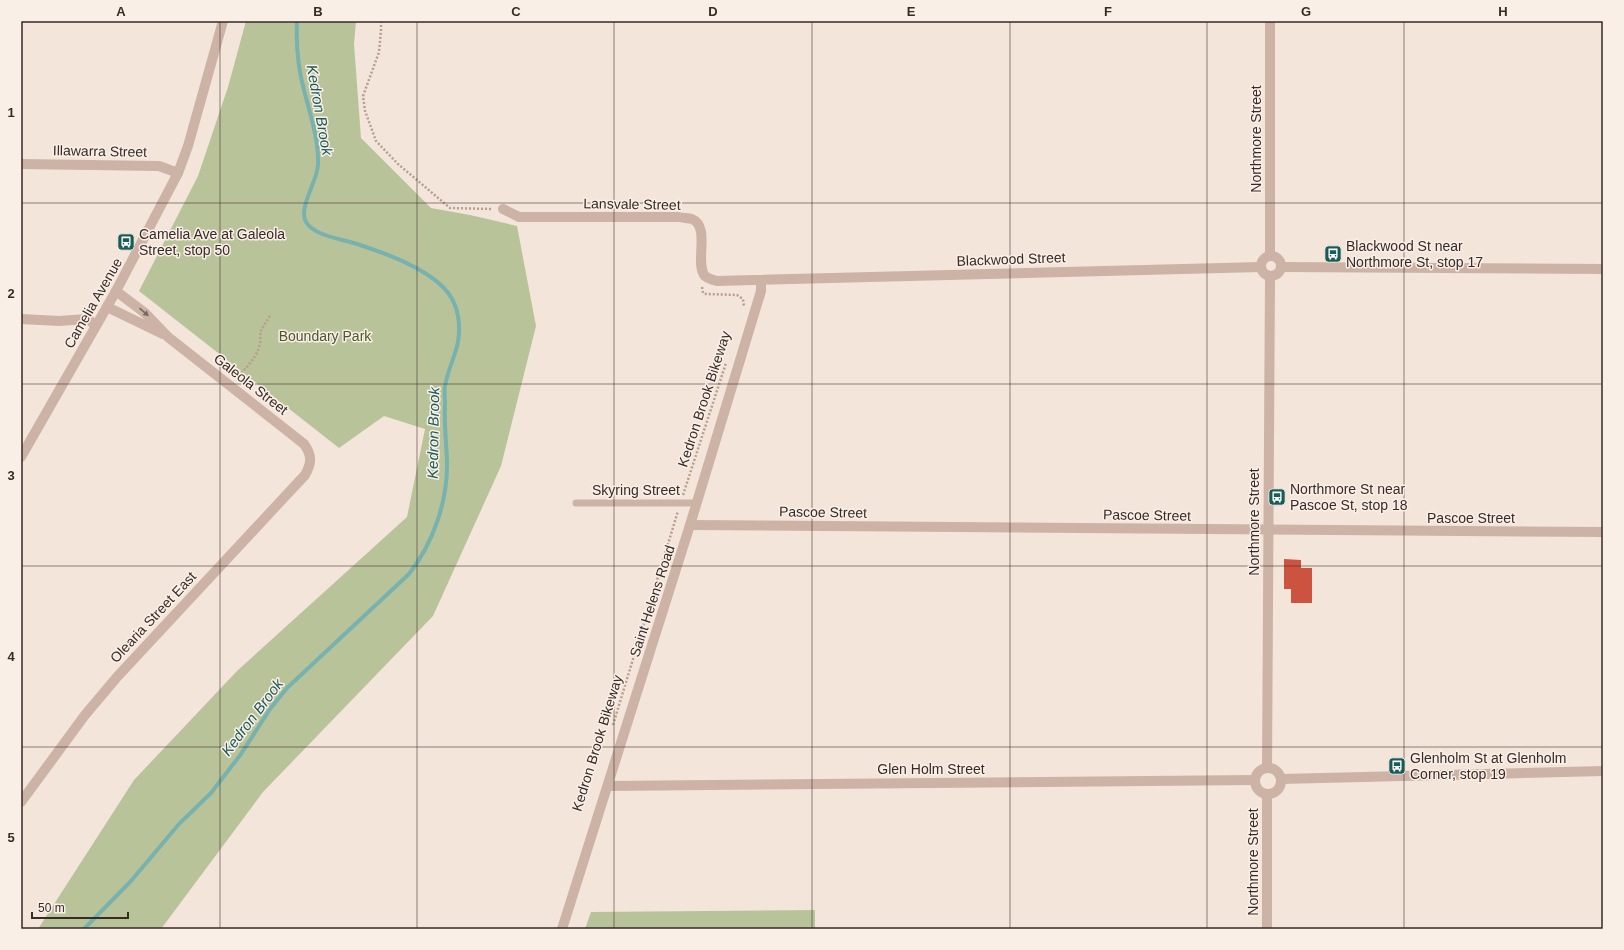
<svg xmlns="http://www.w3.org/2000/svg" width="1624" height="950" viewBox="0 0 1624 950" font-family="Arial,sans-serif">
<rect width="100%" height="100%" fill="#f3e5da"/>
<g fill="#b9c39a">
<path d="M246 21H356L354 44 361 138 431 208 470 215 517 226 536 326 501 466 433 616 263 792 161 929H38L134 780 237 671 407 517 425 429 384 416 339 448 139 291 198 176 228 87Z"/>
<path d="M815 910V929H585L591 912Z"/>
</g>
<g fill="none" stroke-linecap="round" stroke-linejoin="round">
<path stroke="#78b2ae" stroke-width="4" d="M84 929 131 881 179 824 211 793 241 754 270 709 287 688 409 574C434 542 448 500 447 460 446 441 444 422 445 403 445 398 444 392 445 386 450 359 463 347 458 316 456 304 451 295 443 287 423 267 387 254 360 245 345 239 315 237 306 222 298 208 317 182 318 165 319 140 310 114 304 90 298 68 296 44 297 21"/>
</g>
<path fill="#cc533f" d="M1284 559 1301 560V568H1312V603H1291V589H1284Z"/>
<g fill="none" stroke-linecap="round" stroke-linejoin="round">
<g stroke="#b89d90" stroke-width="2.5" stroke-dasharray="2 2" stroke-linecap="butt">
<path d="M381 21V31L379 52 363 96 365 111 376 141 398 164 450 208 493 209"/>
<path d="M702 287 703 293 706 294 737 295 743 299 744 307"/>
<path d="M241 373C252 362 263 349 260 332L271 314"/>
<path d="M683 495 726 363"/>
<path d="M613 725 678 511"/>
</g>
<path stroke="#ccb3a6" stroke-width="7" d="M576 503H696"/>
<g stroke="#ccb3a6" stroke-width="10">
<path d="M21 164 159 166 178 173"/>
<path d="M503 209 519 217H679C683 218 688 218 692 219 711 227 694 264 705 276 709 279 713 280 717 281L1261 267"/>
<path d="M107 307 163 334"/>
<path d="M21 319 59 321 87 319 96 325"/>
<path d="M690 525 1603 532"/>
<path d="M608 786 1255 780"/>
<path d="M1267 794V929"/>
<path d="M21 802 85 715 117 677 305 475C312 463 312 455 304 444L168 337 145 313 116 291"/>
<path d="M562 929 690 525 761 291V280"/>
</g>
<g stroke="#ccb3a6" stroke-width="10">
<path d="M1270 21V256"/>
<circle cx="1271" cy="266" r="10"/>
<path d="M1281 267 1603 269"/>
<path d="M21 457 116 291 178 173 188 146 223 21"/>
<circle cx="1268" cy="781" r="13"/>
<path d="M1267 768 1270 276"/>
<path d="M1281 779 1603 771"/>
</g>
</g>
<defs><path id="oneway-solid" d="M-6-.8H1V-3.2L6.5 0L1 3.2V.8H-6Z"/></defs>
<use fill="#7a6860" href="#oneway-solid" transform="translate(144 312) rotate(41)"/>
<path fill="none" stroke="#372a27" stroke-width="1" stroke-opacity="0.55" d="M220 21V929M417 21V929M614 21V929M812 21V929M1010 21V929M1207 21V929M1404 21V929M21 203H1603M21 384H1603M21 566H1603M21 747H1603"/>
<defs>
<symbol id="bus-square" viewBox="-11 -11 22 22"><rect x="-9" y="-9" width="18" height="18" rx="4" fill="#1a5b58" stroke="#faefe7"/><path d="M-5-6H5V4H4V6H2V4H-2V6H-4V4H-5ZM-3.5-4V0h7V-4ZM-3.5 1.2v1.5H-2V1.2ZM2 1.2v1.5H3.5V1.2Z" fill="#fff"/></symbol>
</defs>
<g fill-rule="evenodd">
<use href="#bus-square" x="116" y="232" width="20" height="20"/>
<use href="#bus-square" x="1323" y="244" width="20" height="20"/>
<use href="#bus-square" x="1267" y="487" width="20" height="20"/>
<use href="#bus-square" x="1387" y="756" width="20" height="20"/>
</g>
<g text-anchor="middle" dominant-baseline="central" stroke-width="3" stroke-linejoin="round" paint-order="stroke">
<g font-size="14" fill="#372a27" stroke="#faefe7">
<text transform="translate(1256 139) rotate(-90)">Northmore Street</text>
<text transform="translate(100 151) rotate(1)">Illawarra Street</text>
<text transform="translate(632 204) rotate(1)">Lansvale Street</text>
<text transform="translate(1011 259) rotate(-2)">Blackwood Street</text>
<text transform="translate(93 303) rotate(-60)">Camelia Avenue</text>
<text transform="translate(251 384) rotate(38)">Galeola Street</text>
<text transform="translate(704 399) rotate(-72)">Kedron Brook Bikeway</text>
<text x="636" y="490">Skyring Street</text>
<text transform="translate(823 512) rotate(1)">Pascoe Street</text>
<text transform="translate(1147 515) rotate(1)">Pascoe Street</text>
<text x="1471" y="518">Pascoe Street</text>
<text transform="translate(1254 522) rotate(-90)">Northmore Street</text>
<text transform="translate(652 601) rotate(-72)">Saint Helens Road</text>
<text transform="translate(153 617) rotate(-47)">Olearia Street East</text>
<text transform="translate(597 743) rotate(-73)">Kedron Brook Bikeway</text>
<text x="931" y="769">Glen Holm Street</text>
<text transform="translate(1253 862) rotate(-90)">Northmore Street</text>
</g>
<g font-size="14" fill="#372a27" stroke="#faefe7" text-anchor="start">
<text x="139" y="234">Camelia Ave at Galeola<tspan x="139" dy="16">Street, stop 50</tspan></text>
<text x="1346" y="246">Blackwood St near<tspan x="1346" dy="16">Northmore St, stop 17</tspan></text>
<text x="1290" y="489">Northmore St near<tspan x="1290" dy="16">Pascoe St, stop 18</tspan></text>
<text x="1410" y="758">Glenholm St at Glenholm<tspan x="1410" dy="16">Corner, stop 19</tspan></text>
</g>
<g font-size="14" fill="#4b5729" stroke="#faefe7">
<text x="325" y="336">Boundary Park</text>
</g>
<g font-size="15" font-style="italic" fill="#1a5b58" stroke="#faefe7">
<text transform="translate(320 110) rotate(80)">Kedron Brook</text>
<text transform="translate(433 433) rotate(-89)">Kedron Brook</text>
<text transform="translate(252 717) rotate(-53)">Kedron Brook</text>
</g>
</g>
<rect width="1624" height="950" fill="none" stroke="#faefe7" stroke-width="44"/>
<path d="M32 912v6h96v-6" fill="none" stroke="#372a27" stroke-width="2"/>
<text x="38" y="912" font-size="12" fill="#372a27" stroke="#faefe7" stroke-width="3" paint-order="stroke">50 m</text>
<rect x="22" y="22" width="1580" height="906" fill="none" stroke="#372a27" stroke-width="1.5"/>
<g font-size="13" text-anchor="middle" font-weight="bold" fill="#372a27">
<text x="121" y="16">A</text>
<text x="318" y="16">B</text>
<text x="516" y="16">C</text>
<text x="713" y="16">D</text>
<text x="911" y="16">E</text>
<text x="1108" y="16">F</text>
<text x="1306" y="16">G</text>
<text x="1503" y="16">H</text>
<text x="11" y="117">1</text>
<text x="11" y="298">2</text>
<text x="11" y="480">3</text>
<text x="11" y="661">4</text>
<text x="11" y="842">5</text>
</g>
</svg>
